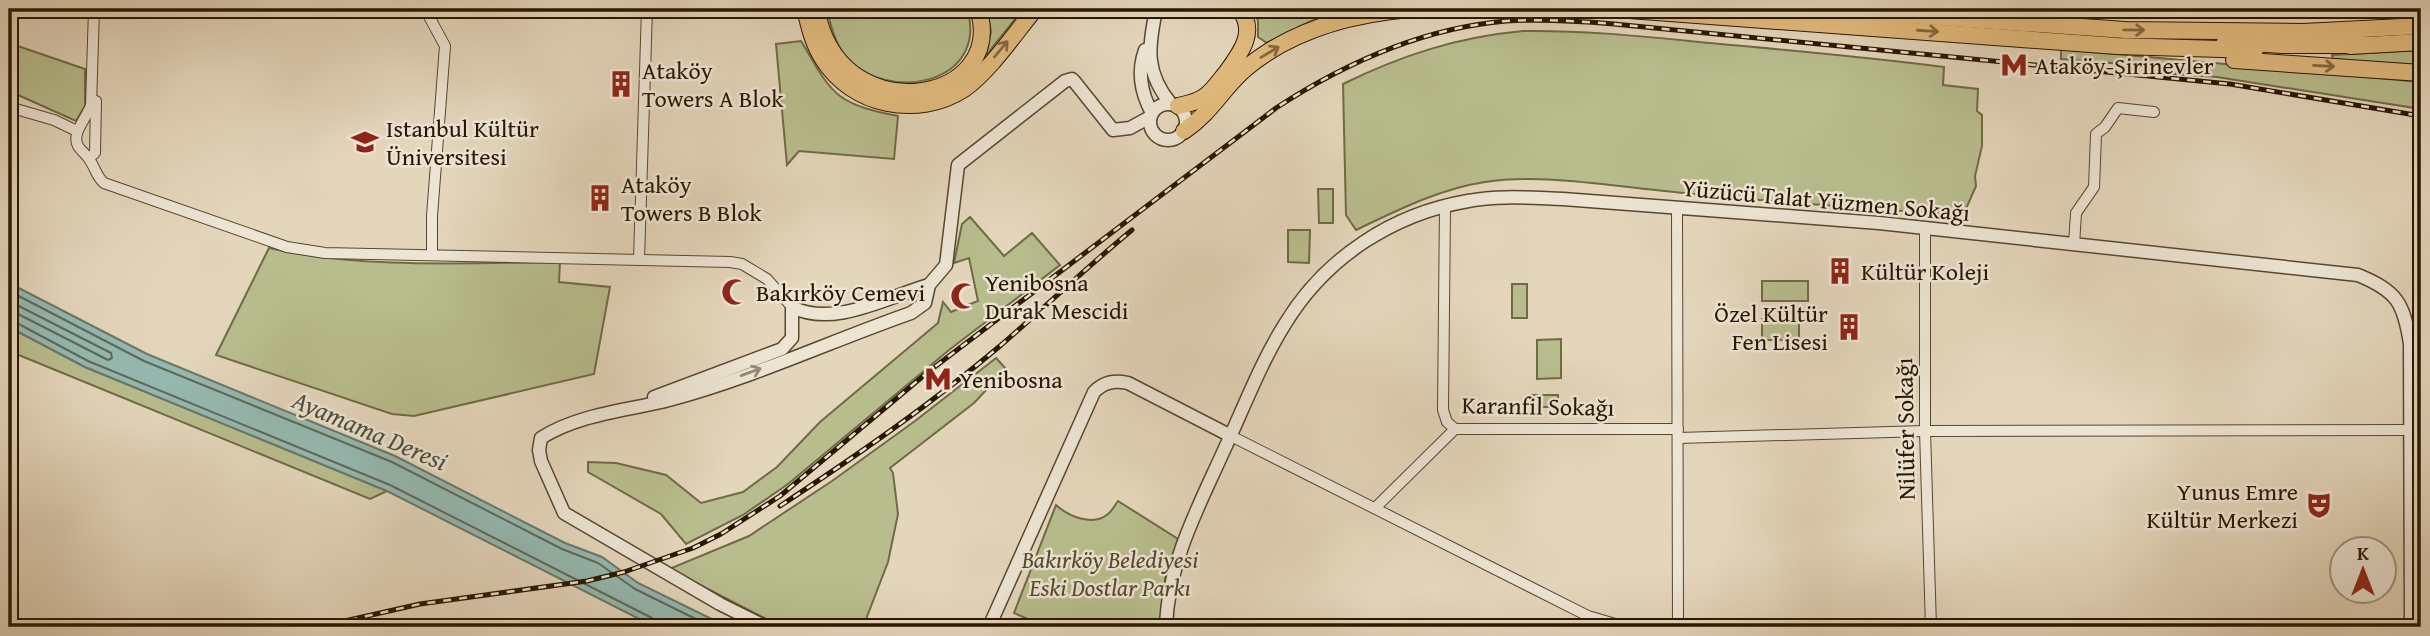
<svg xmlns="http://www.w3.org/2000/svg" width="2430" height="636" viewBox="0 0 2430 636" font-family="'Gentium Book Plus',serif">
<rect width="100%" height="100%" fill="#e4d6bb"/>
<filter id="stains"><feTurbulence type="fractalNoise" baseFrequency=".00286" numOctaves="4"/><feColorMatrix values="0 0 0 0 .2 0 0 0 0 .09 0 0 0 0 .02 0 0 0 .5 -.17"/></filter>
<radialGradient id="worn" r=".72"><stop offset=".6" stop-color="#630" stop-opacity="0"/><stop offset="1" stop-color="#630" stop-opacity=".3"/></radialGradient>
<g fill="#b8bd8d" stroke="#706a46" stroke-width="2">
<path d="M827 9H967C990 84 885 106 844 54 834 41 830 24 827 9Z"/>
<path d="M987 9H1023L987 54 985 53 991 32Z"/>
<path d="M1254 9H1345L1309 22 1267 43 1258 37V21Z"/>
<path d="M1523 31C1586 30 1648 37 1710 43 1788 50 1866 57 1944 67L1943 85 1978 89 1977 111 1982 115V146L1975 176 1976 186 1965 211 1956 215 1937 213 1934 216 1920 215 1917 212H1913L1912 215 1904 211C1824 205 1745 200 1665 191 1610 186 1540 173 1485 182 1439 189 1398 210 1356 230L1346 215 1343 84C1402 55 1458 37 1523 31Z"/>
<path d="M801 41C812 58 823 83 840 96 856 108 879 112 898 116L894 159 799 151 787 165 776 44Z"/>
<path d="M9 43 85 69V106L76 121 9 91Z"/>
<path d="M2061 49 2421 82V109L2217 77 2161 73V67L2061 59Z"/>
<path d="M2421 50V67L2333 59 2332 55Z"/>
<path d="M1318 189H1333V223H1319Z"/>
<path d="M970 217 1004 256 1032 233 1060 265 949 350 788 484 743 515 686 544 661 514 588 472V462L616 463 666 475 701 503 743 492 777 467 820 422 938 323 943 302 951 312 978 301 969 258 954 263 962 224Z"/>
<path d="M1288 230H1310L1309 263 1288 262Z"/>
<path d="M269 248C360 269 467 263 560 262L559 282 610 287 594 374 414 416 392 414 216 355Z"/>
<rect x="1762" y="281" width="46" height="20"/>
<rect x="1512" y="284" width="15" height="34"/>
<rect x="1762" y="319" width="37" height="21"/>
<path d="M9 327 85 367 387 491 370 499 9 351Z"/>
<path d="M1561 339V378L1537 379V340Z"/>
<path d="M996 358 1006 369 974 403 890 468 893 473 898 514 888 562 863 627H782L669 569 749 536 832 481 915 421Z"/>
<rect x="1532" y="395" width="26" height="12"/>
<path d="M1118 501 1178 539 1165 579 1160 627H1046L1014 613 1056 505C1068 516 1093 527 1108 514 1112 511 1115 505 1118 501Z"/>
</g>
<path fill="#95b9b1" stroke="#6a786a" stroke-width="2" d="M9 283 147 354 395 456 565 543 602 557 638 583 728 627H655L387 491 85 367 9 327Z"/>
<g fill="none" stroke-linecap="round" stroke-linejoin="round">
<g stroke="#5f6858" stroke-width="2">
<path d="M9 291 144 361 392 462 562 549 598 563 635 589 712 627"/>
<path d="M9 301 111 353 112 358 108 360 18 314 9 312"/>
<path d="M9 321 15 322 88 361 390 485 652 618 656 622 657 627"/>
</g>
<defs>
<g id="minor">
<path d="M94 9 91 105C87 118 71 133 78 146 81 151 86 154 89 159 95 167 96 176 104 183L287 247 325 253 730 262 742 264 767 279 792 307"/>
<path d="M425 9 445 46 432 216V255"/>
<path d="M9 107 54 120 77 131"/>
<path d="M89 158 95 153 96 101"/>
<path d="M1445 206 1443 410 1447 422 1455 429H1678"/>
<path d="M1677 208 1678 627"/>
<path d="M1925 230V431L1931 627"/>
<path d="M2074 245 2076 213 2094 187 2096 134 2105 127 2118 108 2154 112"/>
<path d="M639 259 647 9"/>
<path d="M1231 436 1588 616 1622 626 1636 627"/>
<path d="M1678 438 1925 431 2410 430"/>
<path d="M1375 508 1455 429"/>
<path d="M1913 627 1965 625 2243 627"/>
</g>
<g id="tertiary">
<path d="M1156 9C1149 48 1144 71 1171 104"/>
<path d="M1145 50C1137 72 1141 93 1152 113"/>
<circle cx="1168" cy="122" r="18"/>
<path d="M654 397 782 349 792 338V307C834 328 887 297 929 285"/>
<path d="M766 627 720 604 564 513 541 461 539 450 541 438C579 414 626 411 669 400 752 378 831 341 911 313L925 303 929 285 946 265 958 165 1065 81 1072 79 1074 81 1113 130 1130 128 1150 117"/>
<path d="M989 627 1094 392C1104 382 1114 380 1128 383L1231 436"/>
<path d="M1166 627C1168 562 1199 506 1225 448 1244 407 1261 362 1285 324 1325 258 1392 214 1468 201 1499 195 1532 198 1563 199L1879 223 2358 275C2397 291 2404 303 2410 344L2411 627"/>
</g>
<g id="primary">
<path d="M805 9C809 26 813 44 823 59 852 106 918 119 964 89 988 73 1016 32 1035 9"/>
<path d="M1616 9 2117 46 2255 50"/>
<path d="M819 21C849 132 1008 101 978 9"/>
<path d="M2350 46 2421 42"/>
<path d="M2234 60 2421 73"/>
<path d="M1178 106C1187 104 1195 103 1204 97 1213 91 1219 81 1226 73 1240 54 1258 31 1239 9"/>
<path d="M1184 131C1212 112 1222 89 1245 69 1291 30 1351 14 1410 9"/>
</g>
<g id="trunk">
<path d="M1822 9 2125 30 2303 32 2421 26"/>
<path d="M2225 41 2282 45H2363"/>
</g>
</defs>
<use href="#minor" stroke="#58472f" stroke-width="12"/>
<use href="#tertiary" stroke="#58472f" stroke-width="15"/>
<use href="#primary" stroke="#291700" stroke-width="18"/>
<use href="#trunk" stroke="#291700" stroke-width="18"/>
<use href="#minor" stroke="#ede4d3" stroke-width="10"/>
<use href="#tertiary" stroke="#ede4d3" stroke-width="12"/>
<use href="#primary" stroke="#e2bb7e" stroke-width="16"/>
<use href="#trunk" stroke="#e2bb7e" stroke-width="16"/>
<defs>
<g id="rail">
<path d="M780 506C856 456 930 405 1000 346 1044 308 1087 267 1132 230"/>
<path d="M318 627 420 604 587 581 624 572 693 548 721 534 780 496 928 372 1276 108C1345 63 1423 28 1506 21 1542 19 1578 21 1614 24L2230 84 2421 116"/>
</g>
</defs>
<use href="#rail" stroke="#291700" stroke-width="5"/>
<use href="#rail" stroke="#ede4d3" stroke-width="2.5" stroke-dasharray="8" stroke-linecap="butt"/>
</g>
<defs><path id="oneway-shaft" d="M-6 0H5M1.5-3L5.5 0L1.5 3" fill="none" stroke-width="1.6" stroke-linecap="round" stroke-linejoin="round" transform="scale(1.75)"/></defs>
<g stroke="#86693f">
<use href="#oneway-shaft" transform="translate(2134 30) rotate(1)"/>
<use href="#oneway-shaft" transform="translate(1928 31) rotate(4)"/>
<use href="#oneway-shaft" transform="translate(1001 49) rotate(-50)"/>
<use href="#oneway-shaft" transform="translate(1270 52) rotate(-31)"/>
<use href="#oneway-shaft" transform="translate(2324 66) rotate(3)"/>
</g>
<use stroke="#958874" href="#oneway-shaft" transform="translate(751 372) rotate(-20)"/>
<defs>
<symbol id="metro-bare" viewBox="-9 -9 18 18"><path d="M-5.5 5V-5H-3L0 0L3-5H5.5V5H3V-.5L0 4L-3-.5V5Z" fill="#8f2418" stroke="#ede4d3" stroke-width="2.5" paint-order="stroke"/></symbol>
<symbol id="building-bare" viewBox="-9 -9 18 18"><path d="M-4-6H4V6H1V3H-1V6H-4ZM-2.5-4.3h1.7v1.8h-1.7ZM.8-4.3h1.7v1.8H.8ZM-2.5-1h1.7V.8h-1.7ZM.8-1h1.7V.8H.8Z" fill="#8f2418" stroke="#ede4d3" stroke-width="2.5" paint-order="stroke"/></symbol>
<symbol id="university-bare" viewBox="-9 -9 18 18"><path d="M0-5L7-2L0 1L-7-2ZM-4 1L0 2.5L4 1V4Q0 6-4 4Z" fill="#8f2418" stroke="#ede4d3" stroke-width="2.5" paint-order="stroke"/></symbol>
<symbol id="mosque-bare" viewBox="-9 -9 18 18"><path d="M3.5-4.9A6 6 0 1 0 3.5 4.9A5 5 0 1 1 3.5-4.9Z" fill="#8f2418" stroke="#ede4d3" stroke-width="2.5" paint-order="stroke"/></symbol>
<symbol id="theatre-bare" viewBox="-9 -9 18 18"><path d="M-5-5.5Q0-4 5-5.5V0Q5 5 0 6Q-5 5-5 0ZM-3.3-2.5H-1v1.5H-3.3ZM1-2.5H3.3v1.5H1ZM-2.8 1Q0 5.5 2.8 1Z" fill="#8f2418" stroke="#ede4d3" stroke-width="2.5" paint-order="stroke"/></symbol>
</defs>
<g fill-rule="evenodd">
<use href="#metro-bare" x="1995" y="46" width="38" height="38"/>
<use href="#building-bare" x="602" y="65" width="38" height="38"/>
<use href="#university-bare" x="346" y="123" width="38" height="38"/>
<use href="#building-bare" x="581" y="179" width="38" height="38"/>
<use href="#building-bare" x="1821" y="252" width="38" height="38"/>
<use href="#mosque-bare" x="716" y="273" width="38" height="38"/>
<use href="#mosque-bare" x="945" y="277" width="38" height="38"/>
<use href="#building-bare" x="1830" y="308" width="38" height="38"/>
<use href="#metro-bare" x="919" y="360" width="38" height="38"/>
<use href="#theatre-bare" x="2300" y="486" width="38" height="38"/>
</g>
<g text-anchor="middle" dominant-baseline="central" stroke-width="5" stroke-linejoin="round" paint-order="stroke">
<g font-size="24" fill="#291700" stroke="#ede4d3" text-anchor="start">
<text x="2035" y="65">Ataköy-Şirinevler</text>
<text x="642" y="70">Ataköy<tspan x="642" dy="28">Towers A Blok</tspan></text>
<text x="386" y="128">Istanbul Kültür<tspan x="386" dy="28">Üniversitesi</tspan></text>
<text x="621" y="184">Ataköy<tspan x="621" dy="28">Towers B Blok</tspan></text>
<text x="1861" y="271">Kültür Koleji</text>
<text x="985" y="282">Yenibosna<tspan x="985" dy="28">Durak Mescidi</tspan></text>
<text x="756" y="292">Bakırköy Cemevi</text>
<text x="1828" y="313" text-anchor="end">Özel Kültür<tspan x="1828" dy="28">Fen Lisesi</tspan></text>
<text x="959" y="379">Yenibosna</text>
<text x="2298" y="491" text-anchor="end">Yunus Emre<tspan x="2298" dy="28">Kültür Merkezi</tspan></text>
</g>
<g font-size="24" fill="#291700" stroke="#ede4d3">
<text transform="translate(1826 200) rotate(5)">Yüzücü Talat Yüzmen Sokağı</text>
<text transform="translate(1538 406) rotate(1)">Karanfil Sokağı</text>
<text transform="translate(1905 429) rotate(-91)">Nilüfer Sokağı</text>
</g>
<g font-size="24" font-style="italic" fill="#54492a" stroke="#ede4d3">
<text x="1110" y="559">Bakırköy Belediyesi<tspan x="1110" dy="28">Eski Dostlar Parkı</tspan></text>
</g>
<g font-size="26" font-style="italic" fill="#4f503e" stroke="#ede4d3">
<text transform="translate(370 430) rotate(23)">Ayamama Deresi</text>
</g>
</g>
<rect width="2430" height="636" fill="none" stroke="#e4d6bb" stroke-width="35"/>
<rect x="10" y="10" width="2409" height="615" fill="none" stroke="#291700" stroke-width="3.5"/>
<rect x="18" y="18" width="2395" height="601" fill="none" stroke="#291700" stroke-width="2"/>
<g transform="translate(2363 570)"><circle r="33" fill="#ede4d3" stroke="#9f927f" stroke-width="2"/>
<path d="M0-5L12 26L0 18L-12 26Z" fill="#8f2418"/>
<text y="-10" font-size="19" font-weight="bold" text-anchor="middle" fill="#291700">K</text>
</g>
<rect width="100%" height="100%" filter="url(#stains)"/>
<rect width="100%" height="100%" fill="url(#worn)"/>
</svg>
